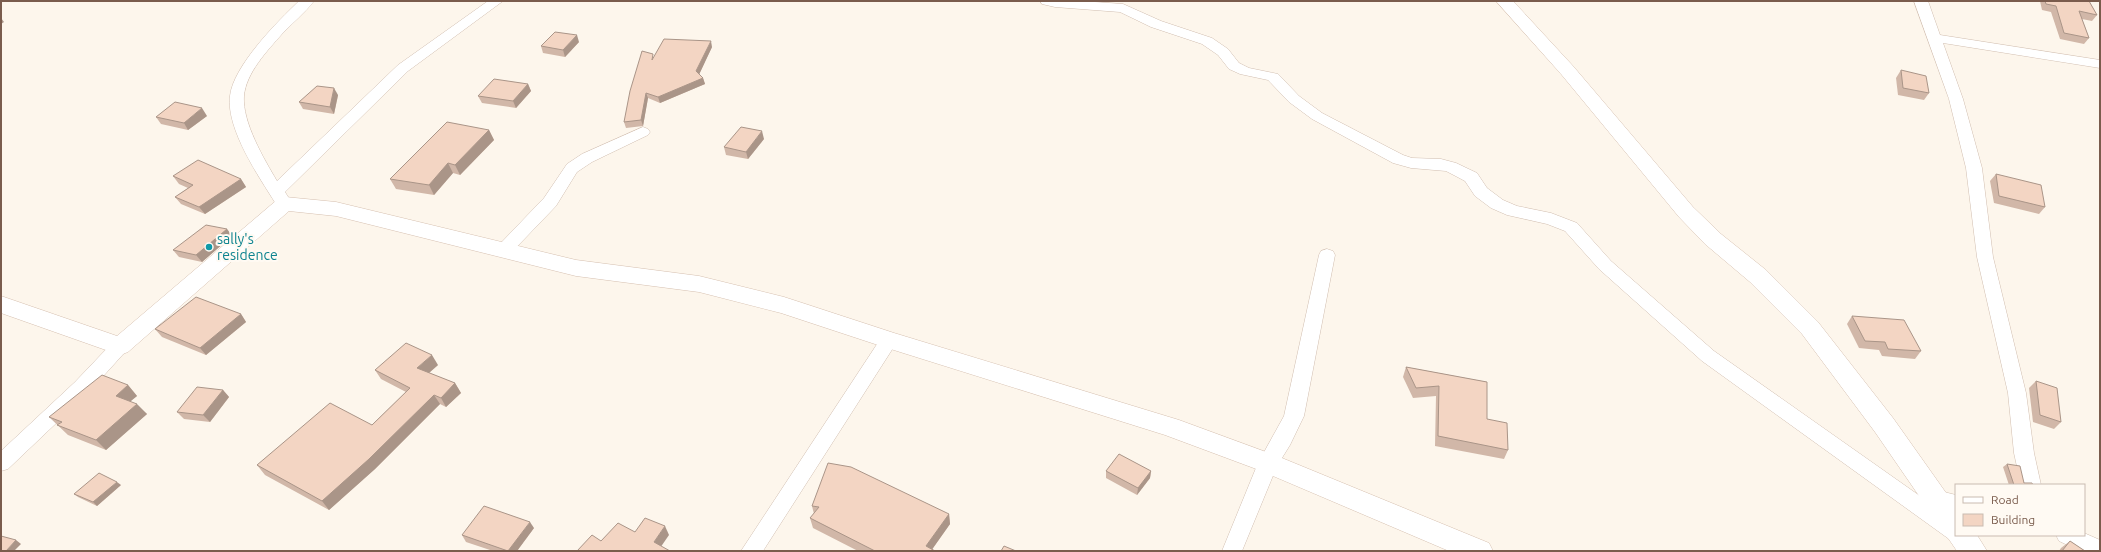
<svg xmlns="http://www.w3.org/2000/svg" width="2101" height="552" viewBox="0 0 2101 552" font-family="Ubuntu,sans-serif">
<rect width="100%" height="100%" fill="#fdf6ec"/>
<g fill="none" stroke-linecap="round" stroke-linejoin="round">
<defs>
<g id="street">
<path d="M299 1H314C305 13 292 23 282 34 267 51 246 73 244 96 242 122 264 159 277 181L398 65 488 1H503L408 71 285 192 290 200 288 204 282 205 276 204C259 177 226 129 230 96 233 66 278 21 299 1Z"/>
<path d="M1040 1H1081L1123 4 1161 21 1212 38 1228 49 1239 63 1249 68 1278 74 1299 96 1322 113 1403 155 1412 158 1441 159 1456 163 1477 173 1487 188 1503 200 1517 206 1551 213 1577 223 1611 261 1714 351 1927 501 1929 493 1936 490 1956 495V513L1937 508 1956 521V535H1965L1963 539 1956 542 1949 539 1702 361 1599 269 1565 231 1547 224 1507 215 1491 208 1475 196 1465 181 1446 171 1411 168 1393 163 1312 119 1289 102 1268 80 1240 74 1229 69 1218 55 1202 44 1151 27 1120 12 1055 7 1042 4Z"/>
<path d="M1914 1H1928L1940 35 2100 60V68L1943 43 1963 99 1982 168 1993 257 2026 393 2034 453 2041 485H2021L2014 453 2008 393 1977 257 1966 168 1949 99Z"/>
<path d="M643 127 648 129 650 132 648 135 592 162 577 172 556 206 509 255 503 257 497 255 495 251 497 247 544 198 567 164 582 154Z"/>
<path d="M1327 249 1333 251 1335 255 1304 416 1290 445 1277 466 1242 551H1222L1258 463 1284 416 1319 255 1321 251Z"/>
<path d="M889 333 895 335 898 340 895 345 763 551H741L883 335Z"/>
<path d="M120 339 126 341 129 346 126 351 89 392 8 469 1 471V451L75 382 114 341Z"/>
<path d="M2084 533 2100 540V551H2080L2059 541 2056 535H2084Z"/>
</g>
<g id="secondary">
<path d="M1496 1H1513L1573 66 1693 207 1721 234 1766 270 1818 322 1893 418 1956 507V535H1977L1987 551H1957L1875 432 1802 334 1750 282 1705 244 1679 217 1561 74Z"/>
<path d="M285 197 336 202 576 260 699 276 784 297 894 333 1179 420 1277 456 1489 543 1493 551H1449L1259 470 1165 435 881 346 781 313 699 292 576 276 336 216 289 211 128 352 120 355 1 313V296L117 336 278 199Z"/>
</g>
</defs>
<use href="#street" stroke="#d1beb0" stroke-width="1"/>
<use href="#secondary" stroke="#d6c0b0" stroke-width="1"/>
<use href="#street" fill="#fff" fill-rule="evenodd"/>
<use href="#secondary" fill="#fff" fill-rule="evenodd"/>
</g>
<g fill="#d1b7a8">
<path d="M2040 1H2089L2097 15 2092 21 2082 19 2089 38 2084 44 2060 39 2051 12 2042 10Z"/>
<path d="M579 42 565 57 543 53 541 46Z"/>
<path d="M712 47 699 74 703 78 705 84 660 103 648 98 643 126 626 128 624 122 654 57Z"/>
<path d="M1901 70 1929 93 1924 100 1898 95 1896 78Z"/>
<path d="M528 84 531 91 516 108 482 103 478 96Z"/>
<path d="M338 95 334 114 303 109 299 102Z"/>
<path d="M207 116 188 130 161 124 156 117Z"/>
<path d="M489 130 494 140 460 175 453 173 434 195 396 189 390 179Z"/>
<path d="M764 139 748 159 726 155 724 147Z"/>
<path d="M1996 174 2045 207 2039 214 1994 203 1990 181Z"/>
<path d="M173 176 241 179 246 187 205 214 181 204 175 197 188 188 179 184Z"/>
<path d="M227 229 232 236 202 262 179 257 173 250Z"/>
<path d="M241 314 246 322 206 355 162 337 155 329Z"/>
<path d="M1852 316 1921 351 1915 359 1882 356 1879 350 1859 348 1847 324Z"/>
<path d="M438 365 429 373 455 383 461 393 446 407 440 404 375 469 329 510 265 475 257 465 372 425 406 392 381 379 375 370Z"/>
<path d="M1406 367 1487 382V419L1508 450 1504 459 1435 446 1436 396 1413 398 1403 377Z"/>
<path d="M2036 381 2061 422 2054 429 2033 422 2029 388Z"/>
<path d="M128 385 137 396 130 401 147 414 106 450 68 435 49 417Z"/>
<path d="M223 390 229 397 210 422 184 419 177 412Z"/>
<path d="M2007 464 2024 483 2033 485H2009L2003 467Z"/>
<path d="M1106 471H1151L1150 478 1137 495 1106 478Z"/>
<path d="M121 485 97 506 78 497 74 494Z"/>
<path d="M812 506 949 514 950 524 932 549 935 551H858L813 528 810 518 814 514Z"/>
<path d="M534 528 517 551H493L466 542 462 535Z"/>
<path d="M2070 541 2085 551H2059L2061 548Z"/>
</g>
<g fill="#aa9588">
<path d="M1 18 4 22 1 24Z"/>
<path d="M577 35 579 42 565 57 563 50Z"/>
<path d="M711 41 712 47 698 77 696 71Z"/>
<path d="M703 78 705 84 660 103 658 97Z"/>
<path d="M528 84 531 91 516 108 513 101Z"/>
<path d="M334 88 338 95 334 114 330 107Z"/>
<path d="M646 93 648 98 643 126 641 120Z"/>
<path d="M202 108 207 116 188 130 184 123Z"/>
<path d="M489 130 494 140 460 175 455 165Z"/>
<path d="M762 131 764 139 748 159 746 152Z"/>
<path d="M448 163 453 173 434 195 429 185Z"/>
<path d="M241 179 246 187 205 214 199 207Z"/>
<path d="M227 229 232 236 202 262 196 255Z"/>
<path d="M241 314 246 322 206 355 200 348Z"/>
<path d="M432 355 438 365 423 378 417 368Z"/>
<path d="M455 383 461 393 446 407 441 398Z"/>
<path d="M128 385 137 396 125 406 116 396Z"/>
<path d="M223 390 229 397 210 422 203 415Z"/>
<path d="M434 395 440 404 375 469 329 510 322 501Z"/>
<path d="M137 404 147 414 106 450 96 440Z"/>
<path d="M1151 471 1150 478 1137 495 1138 488Z"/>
<path d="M117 482 121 485 97 506 93 502Z"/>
<path d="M949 514 950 524 931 551 926 546Z"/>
<path d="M530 522 534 528 517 551H508Z"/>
<path d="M665 526 669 535 658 551 654 542Z"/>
<path d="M16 540 21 544 14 551H6Z"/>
</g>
<g fill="#f3d5c3" stroke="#aa9588">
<path d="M2045 1H2089L2097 15 2079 11 2089 38 2064 33 2056 6 2046 4Z"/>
<path d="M555 32 577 35 563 50 541 46Z"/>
<path d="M664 39 711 41 696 71 703 78 658 97 646 93 641 120 624 122 630 91 642 51 653 54 652 60Z"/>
<path d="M1901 70 1926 76 1929 93 1903 88Z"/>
<path d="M494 79 528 84 513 101 478 96Z"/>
<path d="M317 86 334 88 330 107 299 102Z"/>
<path d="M175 102 202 108 184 123 156 117Z"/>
<path d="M447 122 489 130 455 165 448 163 429 185 390 179Z"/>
<path d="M741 127 762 131 746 152 724 147Z"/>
<path d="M198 160 241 179 199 207 175 197 193 185 173 176Z"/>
<path d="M1996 174 2041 185 2045 207 1999 196Z"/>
<path d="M206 225 227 229 196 255 173 250Z"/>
<path d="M196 297 241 314 200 348 155 329Z"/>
<path d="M1852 316 1904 320 1921 351 1888 349 1885 342 1865 341Z"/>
<path d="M406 343 432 355 417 368 455 383 441 398 434 395 369 459 322 501 257 465 330 403 372 425 410 388 375 370Z"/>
<path d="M1406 367 1487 382V419L1507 423 1508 450 1438 436 1439 386 1416 388Z"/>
<path d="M102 375 128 385 116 396 137 404 96 440 57 425 62 422 49 417Z"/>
<path d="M2036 381 2057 388 2061 422 2040 415Z"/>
<path d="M197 387 223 390 203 415 177 412Z"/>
<path d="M1119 454 1151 471 1138 488 1106 471Z"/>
<path d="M828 463 851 467 949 514 926 546 935 551H875L810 518 819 507 812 506Z"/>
<path d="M2007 464 2020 466 2024 483H2032L2033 485H2014Z"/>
<path d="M99 473 117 482 93 502 74 494Z"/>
<path d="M484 506 530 522 508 551 462 535Z"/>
<path d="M645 518 665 526 654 542 670 551H577L592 535 601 541 618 523 635 532Z"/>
<path d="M1 536 16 540 6 551H1Z"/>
<path d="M2070 541 2085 551H2062Z"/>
<path d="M1004 546 1016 551H1001Z"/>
</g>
<circle fill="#0f9aa8" stroke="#fffaf3" stroke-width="1.5" cx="209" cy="247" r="4"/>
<g text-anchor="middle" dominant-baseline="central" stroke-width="4" stroke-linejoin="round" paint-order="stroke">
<g font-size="14" fill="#0d838f" stroke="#fffaf3" text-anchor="start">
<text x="217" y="239">sally's<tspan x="217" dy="16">residence</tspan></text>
</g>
</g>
<rect width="2101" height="552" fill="none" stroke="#7a5c4d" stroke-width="4"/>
<rect x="1955" y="484" width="130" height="52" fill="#fffaf3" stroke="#cabbb1"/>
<rect x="1963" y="497" width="20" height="6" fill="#ffffff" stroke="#cabbb1"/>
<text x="1991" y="504" font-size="12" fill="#7a5c4d">Road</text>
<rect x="1963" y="514" width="20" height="12" fill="#f3d5c3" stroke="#cabbb1"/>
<text x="1991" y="524" font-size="12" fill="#7a5c4d">Building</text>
</svg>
